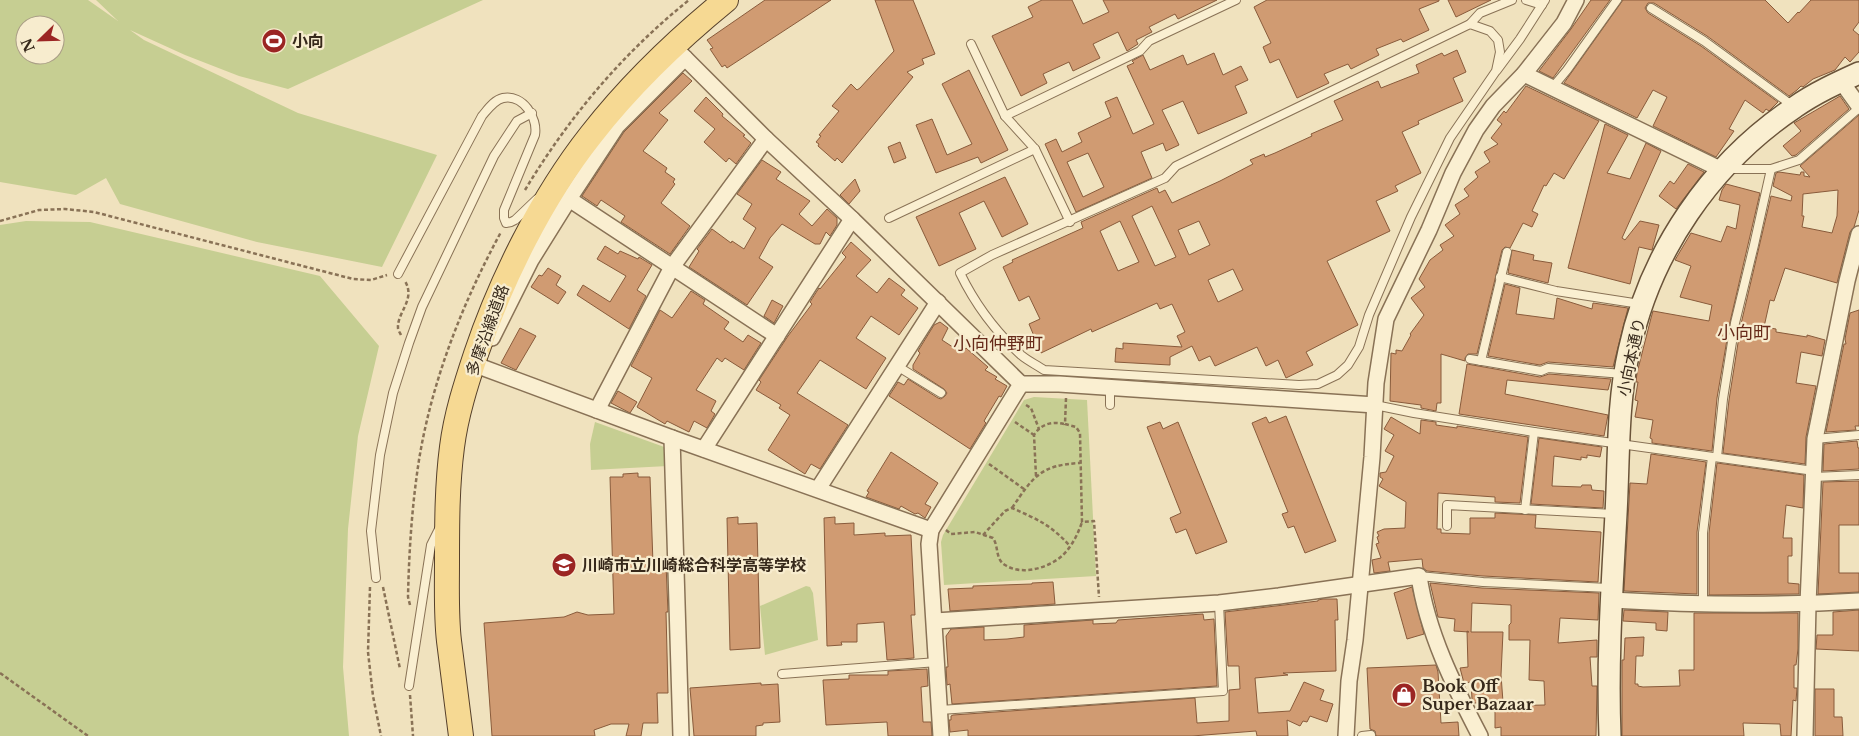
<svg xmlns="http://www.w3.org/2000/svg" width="1859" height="736" viewBox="0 0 1859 736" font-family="'Libre Baskerville','Noto Sans JP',serif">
<rect width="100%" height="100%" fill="#f0e2be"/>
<g fill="#c6ce92" fill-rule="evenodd">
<path d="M0 0H88L118 21 96 0H483L288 89 239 76 185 55 130 30 144 40 298 113 437 155 382 267 257 242 120 204 106 178 76 195 0 182ZM25 25H55V55H25Z"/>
<path d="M26 221 90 222 320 276 379 346 358 436 348 529 343 667 349 736H0V225Z"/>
<path d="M1034 397 1087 400 1096 576 944 585 941 542 943 535 1024 400Z"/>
<path d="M595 422 667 448 668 466 591 470 590 444Z"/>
<path d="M806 586 810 587 813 593 818 640 765 655 760 606Z"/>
</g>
<g fill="#d09b72" stroke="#895b3b" fill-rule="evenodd">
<path d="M765 0H831L727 68 725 65 722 67 710 49 713 48 707 40Z"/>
<path d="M875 0H913L935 54 922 59 924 64 907 72 913 77 842 163 837 158 835 161 818 146 819 144 816 142 821 136 819 135 839 111 832 106 851 84 857 90 860 88 894 51Z"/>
<path d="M1042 0H1072L1083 24 1109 12 1103 0H1217L1178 19 1175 14 1149 27 1152 32 1136 40 1138 44 1127 51 1118 32 1093 44 1100 58 1073 71 1069 62 1043 74 1047 83 1021 96 992 36 1033 17 1028 7Z"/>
<path d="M1267 0H1439V1L1419 9 1429 30 1403 42 1401 39 1376 49 1379 55 1351 69 1348 64 1324 74 1329 83 1297 98 1279 59 1270 63 1263 47 1271 43 1254 7Z"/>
<path d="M1448 0H1491L1456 17Z"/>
<path d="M1591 0H1610L1553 78 1539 71 1571 29Z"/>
<path d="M1623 0H1765L1788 23 1798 12 1799 13 1811 0H1859V22L1853 30 1859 35V52L1850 62 1845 57 1835 70 1813 79 1803 87 1801 86 1797 90 1789 96 1707 36 1654 3H1648L1645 8 1648 13 1701 46 1778 102 1769 111 1766 109 1763 113 1745 100 1729 129 1734 131 1716 157 1653 126 1667 97 1653 90 1637 118 1564 83Z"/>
<path d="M1457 50 1466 72 1453 78 1463 101 1418 121 1419 124 1402 132 1421 173 1395 186 1398 191 1376 201 1390 231 1327 261 1358 325 1306 352 1313 365 1286 378 1278 360 1266 366 1257 347 1215 366 1210 356 1199 361 1192 346 1170 357V365L1115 362 1116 348 1123 349V343L1182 347 1177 336 1185 332 1172 304 1160 309 1157 303 1092 332 1091 329 1041 353 1029 324 1040 319 1029 296 1019 301 1003 267 1013 262 1012 260 1083 228 1081 222 1157 188 1159 193 1165 190 1172 203 1220 181 1253 164 1250 160 1264 154 1265 157 1275 153 1312 136 1311 134 1343 120 1334 101 1378 81 1381 88 1419 73 1416 65 1442 53 1444 56ZM1152 206 1176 257 1155 266 1132 216ZM1120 221 1139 262 1118 271 1100 231ZM1199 221 1210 245 1189 255 1178 230ZM1233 269 1243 290 1218 302 1208 280Z"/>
<path d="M1214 53 1223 75 1241 66 1248 80 1235 86 1247 113 1198 134 1183 101 1162 110 1179 145 1166 151 1163 143 1141 152 1152 178 1076 212 1045 144 1056 139 1062 152 1082 142 1078 133 1111 117 1105 102 1117 97 1133 134 1154 124 1127 66 1134 63 1132 61 1143 55 1150 70 1183 55 1187 65ZM1088 153 1104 187 1083 197 1067 162Z"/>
<path d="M969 70 1008 150 981 163 978 157 936 173 916 125 932 119 947 155 972 144 942 84Z"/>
<path d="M683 73 692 81 659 113 668 120 643 151 667 168 665 172 675 179 673 182 675 184 661 203 690 226 670 254 621 222 625 216 601 200 597 206 582 196 624 132Z"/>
<path d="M1526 86 1599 121 1564 179 1554 173 1546 186 1544 185 1532 211 1538 214 1532 227 1523 223 1510 248 1505 247 1502 250 1477 354H1468L1465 358V361L1441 354V403H1437L1436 411 1421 408V405L1390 401 1391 353 1396 354V350L1402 351 1411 335 1410 334 1424 315 1411 298 1425 287 1419 279 1430 260 1443 250 1440 245 1454 236 1445 225 1460 214 1455 205 1469 196 1464 189 1478 177 1475 172 1490 162 1484 152 1498 144 1491 138 1502 124 1497 120 1504 111 1506 113Z"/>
<path d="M1840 96 1849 109 1796 155 1792 156 1783 146 1801 131 1794 123Z"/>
<path d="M706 97 723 114 722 116 745 135 743 136 751 143 736 164 729 158 726 162 704 142 715 129 694 111Z"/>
<path d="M1859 115V210L1854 227 1850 232 1837 283 1785 268 1774 301 1770 300 1764 327 1776 329V332L1807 337V335L1825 340 1822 356 1801 352 1796 383 1816 386 1806 437 1805 464 1723 453 1729 400 1741 324 1771 196 1791 201 1792 196 1773 186 1776 173 1779 172 1800 175 1801 172H1804V176L1810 177 1800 166ZM1838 190 1837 216 1832 233 1802 227 1804 216H1802L1803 194Z"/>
<path d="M1605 124 1628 135 1607 173 1630 179 1646 143 1661 151 1622 238 1625 240 1640 221 1659 225 1652 250 1639 247 1630 284 1568 268Z"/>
<path d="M900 142 906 158 894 163 888 147Z"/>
<path d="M762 160 781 172 776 179 810 201 799 214 812 226 827 209 837 218V225L830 236 826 232 820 244H815L782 224 770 238 759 258 773 267 747 305 689 267 699 251 697 249 712 229 731 243 732 241 744 249 756 228 743 219 752 204 737 194Z"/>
<path d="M1688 164 1704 172 1676 209 1659 196 1670 181 1674 184Z"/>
<path d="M1005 177 1028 224 1002 237 984 201 959 213 976 249 939 266 916 217Z"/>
<path d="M855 179 860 191 849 204 840 195Z"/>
<path d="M1726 184 1760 193 1730 322 1717 398 1712 451 1652 443V439L1650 438 1653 420 1635 417 1638 401 1635 400 1638 382H1636L1637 373 1651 318 1653 311 1709 321 1712 305 1680 297 1691 266 1675 260 1691 233 1721 242 1727 226 1736 229 1740 205 1719 200 1722 190Z"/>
<path d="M851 242 871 260 856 276 877 293 889 278 905 290 901 295 918 308 899 335 871 316 856 338 886 358 866 389 820 360 797 393 848 425 820 469 811 464 805 474 768 450 790 415 779 408 781 405 756 390 761 382 759 380 788 336 812 304 810 302 817 291 819 288 820 289 846 257 842 253Z"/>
<path d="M605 246 618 254 620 251 638 259 639 257 652 265 637 290 646 296 629 329 577 295 583 285 610 302 626 276 597 259Z"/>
<path d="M1512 250 1534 255 1533 260 1552 263 1548 283 1508 273Z"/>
<path d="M548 268 561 276 556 285 566 292 558 304 531 287 539 275 542 276Z"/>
<path d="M1505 284 1520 288 1516 314 1554 319 1557 298 1592 309 1593 303 1628 308 1613 367 1548 362 1540 365 1488 356Z"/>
<path d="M691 291 705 300 703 304 729 322 724 329 743 342 748 335 761 343 744 370 725 358 722 362 717 358 696 390 716 401 711 411 715 414 707 428 694 421 689 432 667 421 665 424 637 407 652 378 631 366 660 310 672 318Z"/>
<path d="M772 300 783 306 774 323 764 316Z"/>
<path d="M1859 310V426H1855L1856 430 1826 432 1844 344H1846L1845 339 1850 313Z"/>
<path d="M940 322 948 328 942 340 962 353 966 348 988 367 985 370 997 377 995 379 1007 386 1001 397 999 396 984 421 986 423 970 449 889 396 898 382 904 385 908 379 938 398 941 399 945 396 947 393 944 389 913 369V365L920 353 918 351 934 325Z"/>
<path d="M520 328 536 336 516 370 501 363Z"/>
<path d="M1467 364 1540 377 1549 374 1611 379 1608 390 1507 380 1505 394 1608 415 1604 436 1459 414Z"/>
<path d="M618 391 637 402 630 413 611 403Z"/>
<path d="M1286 416 1336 541 1305 553 1294 526 1288 528 1282 514 1288 512 1252 423 1266 417 1269 423Z"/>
<path d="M1391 417 1420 434 1421 420 1436 422V425L1457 428V426L1528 437 1520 503 1495 502V497L1438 493 1437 529H1441V533L1470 534V518H1495V513L1536 515 1535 528 1601 532 1598 582 1483 576 1427 571 1423 568 1422 559 1388 562 1390 571 1374 573 1372 560 1381 558 1376 544 1379 543 1377 537 1379 536 1377 532 1384 529 1405 528 1406 502 1379 486 1383 479 1380 477V473L1386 472 1394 456 1385 451 1394 435 1384 429Z"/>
<path d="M1160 422 1163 429 1178 422 1227 542 1196 554 1186 529 1176 533 1170 518 1181 513 1147 427Z"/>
<path d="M1539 438 1602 447 1600 457 1587 455V458L1581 457V460L1554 456 1552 486 1581 487 1582 485H1591L1592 490 1604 491 1603 508 1531 504Z"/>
<path d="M1857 441 1858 448H1859V469L1823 471 1824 444Z"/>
<path d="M891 452 938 483 925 504 931 507 925 518 918 513 915 514 901 506 899 509 866 497 869 492 867 491Z"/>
<path d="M1651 454 1706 462 1697 532V594L1624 591 1630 483 1647 484Z"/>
<path d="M1717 463 1804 475 1803 508 1786 505 1783 538H1792V556H1788V583L1799 584V594L1709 595V533Z"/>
<path d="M638 473V477H650L653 564H666L668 612H666L668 693H657L658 723H643L641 736H626L629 724H611L594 730 595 736H492L484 623 564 617 577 612 588 615 614 614 610 477H623V474Z"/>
<path d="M1859 481V525H1839V573H1859V592L1818 594 1823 482Z"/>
<path d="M738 517V524L757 523 760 648 730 650 727 518Z"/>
<path d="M835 517V524L854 523V535L885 533V536L911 535 915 615H911L914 658 887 660 884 622 857 624V642H841L842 645 827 646 824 518Z"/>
<path d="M1053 582 1055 604 950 611 948 589 973 588V586L1032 584V583Z"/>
<path d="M1430 583 1482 588 1599 593 1598 620 1560 618 1558 643 1597 640V657H1590L1592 686H1597L1596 736H1501V727L1495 728V706L1545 705 1544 681 1529 680 1530 640H1509V625L1511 623V605L1472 603 1471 632H1503L1501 675 1503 702 1474 703 1472 699 1471 682 1464 683 1460 668 1468 667 1467 631 1469 632 1454 631 1455 619 1438 617Z"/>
<path d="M1412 587 1424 634 1407 639 1394 593Z"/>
<path d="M1323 599H1337L1338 620H1335L1336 671 1283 673 1288 675 1255 678 1258 713 1290 711 1304 682 1324 690 1320 700 1333 704 1327 722 1310 716 1307 722 1303 721 1300 726 1287 720 1288 736H1257L1256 731 1192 736H968V730L950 732 949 720H951V716L953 715 1195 698 1197 723 1229 721V690L1240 689 1239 666H1228L1225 612 1318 601V600Z"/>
<path d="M1624 610 1668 612 1667 631 1656 630V623L1623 621Z"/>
<path d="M1859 610V651L1816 649 1817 635H1833V612Z"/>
<path d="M1694 613H1798V649L1796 665H1794V688H1797L1796 701 1793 700 1791 736H1781L1780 724 1743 723 1744 736H1622V660H1624L1625 638 1644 637 1643 656H1636L1635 684H1638V686L1643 687 1680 686 1679 670H1694Z"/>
<path d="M1203 614 1204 620 1214 619 1217 686 952 704 950 684 947 685 946 667H948L946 636 951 629 984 627V640L1007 639 1024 637V625L1093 620V624L1116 623 1118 620Z"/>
<path d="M1436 665 1438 672 1441 723 1458 722 1459 736H1376L1375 731 1370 729 1367 668Z"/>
<path d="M927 669 928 686 921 687 923 722H931L932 736H888L887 722 826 725 823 680 849 679V675H888V671Z"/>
<path d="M761 683V685L778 684 780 722 763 723V725L756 726V736H694L690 688Z"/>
<path d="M1815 689H1834V717H1842L1843 736H1815Z"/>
</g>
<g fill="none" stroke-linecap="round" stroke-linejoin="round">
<defs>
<g id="lane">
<path d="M1526 0 1542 5"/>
<path d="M1651 8 1704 41 1793 106"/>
<path d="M1470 24 1490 31 1498 40 1500 52 1496 71 1450 138 1411 217 1369 315 1359 347 1348 365 1337 375 1318 384 1299 385 1044 370C1037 365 1028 361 1021 355 996 332 975 304 960 273L992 255 1165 178 1176 166Z"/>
<path d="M1470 24 1480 13 1512 0"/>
<path d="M971 44 1005 116 1035 149 1070 222"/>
<path d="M1497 70 1520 39 1545 0"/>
<path d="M1552 88 1567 70 1617 0"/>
<path d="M1005 116 1140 51 1149 41 1236 0"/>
<path d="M1729 169H1771L1799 160 1859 108"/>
<path d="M889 218 1035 149"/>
<path d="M398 274 482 116C488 109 494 100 503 98 523 94 538 118 535 135L504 210V218L506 223 511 222 515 220 537 199"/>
<path d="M1500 277 1556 291 1640 304"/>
<path d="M1470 359 1541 371 1548 368 1623 374"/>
<path d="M1481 361 1507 252"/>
<path d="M897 366 941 393"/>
<path d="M1110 405V388"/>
<path d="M1375 405 1414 413 1534 432 1814 471"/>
<path d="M1815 439 1859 435"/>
<path d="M1717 457 1723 399 1735 323 1754 245 1771 169"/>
<path d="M1814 477 1859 475"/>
<path d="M1525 510 1534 432"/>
<path d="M1447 526V505L1614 514"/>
<path d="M1419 576 1483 582 1609 588"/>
<path d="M376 578 371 531 380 455 393 393 409 343 422 307 494 156 517 121 532 113"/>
<path d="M1703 604V533L1712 457"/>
<path d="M782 674 937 662"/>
<path d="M409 686 431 545 440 527"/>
<path d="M940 710 1223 691 1219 603"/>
<path d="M1362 736 1371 735"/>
</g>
<g id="street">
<path d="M674 47 766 139 852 219 1021 384 931 530 929 544 941 736"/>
<path d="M1524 74 1722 170"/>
<path d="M1841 81 1859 106"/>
<path d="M569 199 617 126 685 58"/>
<path d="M492 338 531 260 569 199 777 336"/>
<path d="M478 357 473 364 672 438"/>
<path d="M1021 384H1059L1375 405"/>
<path d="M597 410 672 267 766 139"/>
<path d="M704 449 852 219"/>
<path d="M818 489 938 302"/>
<path d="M1611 600C1694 605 1776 606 1859 601"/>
<path d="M935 621 1219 603 1279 596 1419 576C1427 632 1454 686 1480 736"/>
<path d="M681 736 672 438 931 530"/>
<path d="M1346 736 1349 681 1355 640 1372 457 1376 383 1386 319 1429 230 1453 173 1476 130 1493 106 1524 74 1564 23 1576 0"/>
<path d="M1805 736 1808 604 1815 439 1847 281 1859 234"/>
</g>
<path id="secondary" d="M1610 736C1607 662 1612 588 1616 514 1619 461 1617 403 1629 351 1650 252 1711 163 1795 107 1815 93 1837 83 1859 73"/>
<path id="primary" d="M461 736C457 704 453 673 449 641 446 615 447 589 447 563 447 524 447 485 452 447 456 415 466 384 476 354 501 280 542 197 591 135 630 85 677 40 726 0"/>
</defs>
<use href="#lane" stroke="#897256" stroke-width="10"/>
<use href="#street" stroke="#897256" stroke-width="18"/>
<use href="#secondary" stroke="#6a5339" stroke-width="24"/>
<use href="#primary" stroke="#56402b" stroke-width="26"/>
<g stroke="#897256" stroke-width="2.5" stroke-dasharray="4 2.5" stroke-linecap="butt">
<path d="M525 190C569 117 622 54 689 0"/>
<path d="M0 221 39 210 65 209 94 212 353 279 371 280 387 275"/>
<path d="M401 335C400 333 398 330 398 328 397 312 416 300 405 281"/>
<path d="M1066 398 1065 424 1076 427 1080 433 1082 522 1094 521 1099 597"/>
<path d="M1026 405 1031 408 1039 429"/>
<path d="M1015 422 1034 435"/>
<path d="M989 464 1024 489"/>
<path d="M1036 476 1034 435C1041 424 1052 421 1064 424"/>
<path d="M1012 508C1033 477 1040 465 1080 463"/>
<path d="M946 530 951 534 975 532 993 538C999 547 995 559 1005 565 1022 576 1049 568 1063 555 1072 546 1078 534 1082 522"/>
<path d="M983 535 1005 511 1012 508C1037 519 1051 525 1070 546"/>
<path d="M370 587 368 652 373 696 381 736"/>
<path d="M383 587 400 669"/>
<path d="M410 605 408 597C409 551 412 505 419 460 432 380 463 302 501 232"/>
<path d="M0 673 88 736"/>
<path d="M410 695 413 736"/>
</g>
<use href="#lane" stroke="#faefd1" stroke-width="8"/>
<use href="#street" stroke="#faefd1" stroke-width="15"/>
<use href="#secondary" stroke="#faefd1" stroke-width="21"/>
<use href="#primary" stroke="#f6d993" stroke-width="24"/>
</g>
<defs>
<symbol id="stadium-disc" viewBox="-11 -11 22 22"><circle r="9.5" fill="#9b2523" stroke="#f7ecce"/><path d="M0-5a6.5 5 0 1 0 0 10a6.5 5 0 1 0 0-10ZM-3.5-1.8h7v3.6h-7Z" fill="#fff"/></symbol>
<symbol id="school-disc" viewBox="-11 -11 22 22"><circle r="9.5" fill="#9b2523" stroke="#f7ecce"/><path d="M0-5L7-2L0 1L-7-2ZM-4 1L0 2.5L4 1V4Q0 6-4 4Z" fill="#fff"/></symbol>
<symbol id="shop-disc" viewBox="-11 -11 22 22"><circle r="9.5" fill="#9b2523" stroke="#f7ecce"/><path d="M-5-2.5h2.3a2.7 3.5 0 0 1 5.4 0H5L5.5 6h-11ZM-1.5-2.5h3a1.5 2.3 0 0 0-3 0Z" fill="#fff"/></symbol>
</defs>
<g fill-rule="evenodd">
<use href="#stadium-disc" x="260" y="27" width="28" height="28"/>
<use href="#school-disc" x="550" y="551" width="28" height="28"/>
<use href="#shop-disc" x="1390" y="681" width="28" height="28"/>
</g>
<g text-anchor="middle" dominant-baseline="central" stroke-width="4.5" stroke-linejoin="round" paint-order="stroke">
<g font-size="16" font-weight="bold" fill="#37291b" stroke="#f7ecce" text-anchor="start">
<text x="292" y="41">小向</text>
<text x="582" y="565">川崎市立川崎総合科学高等学校</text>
<text x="1422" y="686">Book Off<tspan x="1422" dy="18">Super Bazaar</tspan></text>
</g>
<g font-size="16" fill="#37291b" stroke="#f7ecce">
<text transform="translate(487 330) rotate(-70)">多摩沿線道路</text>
<text transform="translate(1631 357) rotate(-78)">小向本通り</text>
</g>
<g font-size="18" fill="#662a19" stroke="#f7ecce">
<text x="1744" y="333">小向町</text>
<text x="998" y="344">小向仲野町</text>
</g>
</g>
<g transform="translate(40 40) rotate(247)"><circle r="24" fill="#f7ecce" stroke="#aa9e86"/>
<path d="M0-4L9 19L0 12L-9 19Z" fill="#9b2523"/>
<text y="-8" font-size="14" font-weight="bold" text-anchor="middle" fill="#37291b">N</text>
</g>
</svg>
